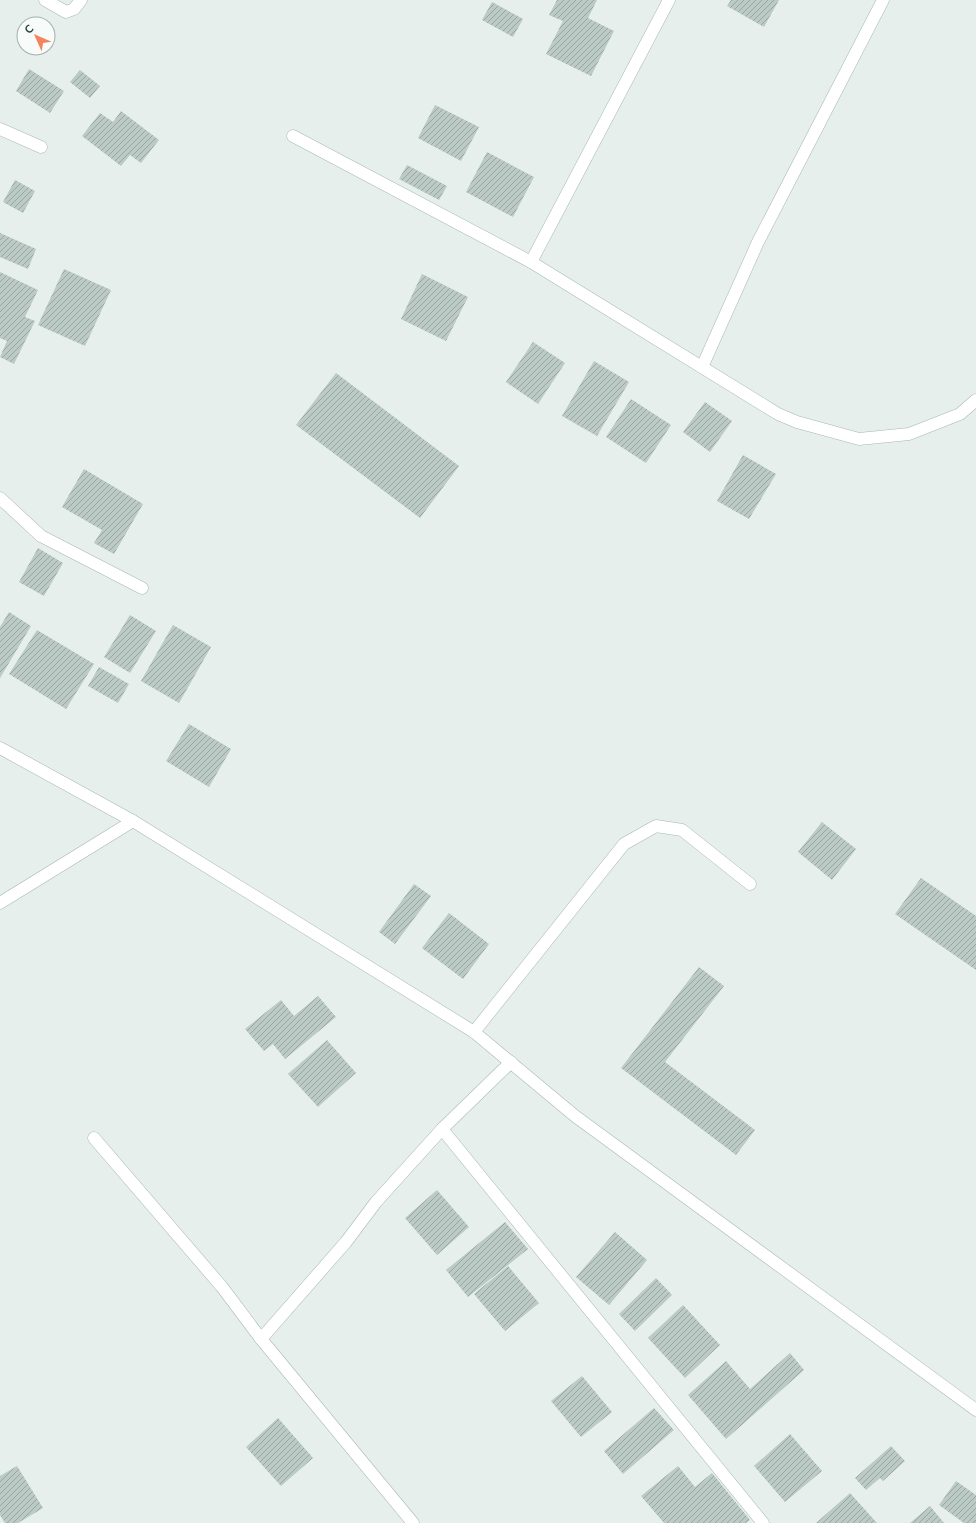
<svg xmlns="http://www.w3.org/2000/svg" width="976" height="1523" viewBox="0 0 976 1523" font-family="Mulish,sans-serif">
<defs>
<pattern id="building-hatch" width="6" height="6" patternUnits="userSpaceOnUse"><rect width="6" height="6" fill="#bbcac4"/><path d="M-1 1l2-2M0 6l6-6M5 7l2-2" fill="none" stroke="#98a6a0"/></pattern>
</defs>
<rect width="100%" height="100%" fill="#e6efeb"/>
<g fill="url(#building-hatch)">
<path d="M557 0H597L588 18 614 31 591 76 546 54 563 21 549 15Z"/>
<path d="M731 0H779L764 27 727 6Z"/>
<path d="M492 2 523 19 513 37 482 20Z"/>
<path d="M29 69 64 91 50 113 16 91Z"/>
<path d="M80 70 100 86 90 98 70 82Z"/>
<path d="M435 105 479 127 461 161 418 138Z"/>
<path d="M121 111 159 140 141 163 130 155 121 166 82 136 100 113 113 122Z"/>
<path d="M487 152 534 177 513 217 466 192Z"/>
<path d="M407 165 447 186 439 200 399 179Z"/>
<path d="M15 180 35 191 23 213 3 202Z"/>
<path d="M0 233 36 249 28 269 0 257Z"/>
<path d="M64 269 111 290 85 346 38 325Z"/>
<path d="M0 272 38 290 25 317 35 321 14 364 0 357 7 341 0 338Z"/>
<path d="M422 274 468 297 446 341 401 319Z"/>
<path d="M533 342 565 363 538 404 506 382Z"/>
<path d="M594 361 629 382 597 436 562 416Z"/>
<path d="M336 373 459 466 420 518 296 425Z"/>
<path d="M631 399 671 425 646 463 606 437Z"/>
<path d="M705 402 732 421 710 452 683 432Z"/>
<path d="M743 455 776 474 749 519 717 501Z"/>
<path d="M84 469 143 504 114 554 94 543 102 530 62 507Z"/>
<path d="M38 548 63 563 44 596 19 582Z"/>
<path d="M9 612 31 626 0 678V627Z"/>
<path d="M130 615 156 631 130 673 104 657Z"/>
<path d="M173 625 211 647 179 703 141 681Z"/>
<path d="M37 630 94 664 66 709 9 674Z"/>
<path d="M99 667 129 684 118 703 88 686Z"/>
<path d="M189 724 231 749 209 787 166 761Z"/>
<path d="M822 822 856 849 832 880 798 852Z"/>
<path d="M921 878 976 916V970L895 914Z"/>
<path d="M414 884 431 896 395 944 379 932Z"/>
<path d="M449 913 489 944 463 979 422 948Z"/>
<path d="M699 967 724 986 665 1062 755 1130 736 1155 621 1068Z"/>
<path d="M318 996 336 1017 285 1059 273 1044 264 1051 245 1029 281 1000 294 1016Z"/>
<path d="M327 1040 356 1073 318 1107 288 1074Z"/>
<path d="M437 1190 469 1227 437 1255 405 1218Z"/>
<path d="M505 1222 528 1249 468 1297 446 1270Z"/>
<path d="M615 1232 647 1260 609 1305 576 1277Z"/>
<path d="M508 1266 539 1303 505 1331 474 1294Z"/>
<path d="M656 1278 672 1295 635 1331 619 1314Z"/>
<path d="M683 1305 720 1345 685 1378 648 1338Z"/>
<path d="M790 1353 804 1370 726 1439 688 1395 726 1361 750 1389Z"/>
<path d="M582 1376 612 1412 581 1437 551 1401Z"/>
<path d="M654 1408 674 1430 623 1474 604 1451Z"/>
<path d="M278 1418 313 1458 281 1486 246 1447Z"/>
<path d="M790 1434 822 1471 785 1502 754 1466Z"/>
<path d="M891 1446 905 1461 883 1481 880 1478 866 1490 855 1478Z"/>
<path d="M17 1466 43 1508 18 1523H5L0 1515V1476Z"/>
<path d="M678 1466 695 1487 712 1473 750 1520 746 1523H664L641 1496Z"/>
<path d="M956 1481 976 1495V1523H964L939 1505Z"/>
<path d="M850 1493 877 1523H816Z"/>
<path d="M930 1506 944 1523H910Z"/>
</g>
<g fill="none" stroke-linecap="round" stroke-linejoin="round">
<defs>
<g id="minor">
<path d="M45 0 66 12 74 9 81 0"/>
<path d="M669 0 531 262 778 414 797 422 859 439 909 434 960 414 976 400"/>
<path d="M0 129 41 147"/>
<path d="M293 136 531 262"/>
<path d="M702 367 758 242 883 0"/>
<path d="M0 498 41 536 142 588"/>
<path d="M0 748 133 821 474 1032 575 1116 976 1410"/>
<path d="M0 903 133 821"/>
<path d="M474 1032 624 844 656 826 682 830 750 884"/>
<path d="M511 1062 442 1129 763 1523"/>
<path d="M94 1138 222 1287 261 1339 413 1523"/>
<path d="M261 1339 346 1242 376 1202 442 1129"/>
</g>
</defs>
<use href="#minor" stroke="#a8b8b2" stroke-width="13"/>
<use href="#minor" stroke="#fff" stroke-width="12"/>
</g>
<g transform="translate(36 36) rotate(315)"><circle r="19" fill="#f7fbf9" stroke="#a3b1ad"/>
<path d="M0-3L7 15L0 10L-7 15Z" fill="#f4845f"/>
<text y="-6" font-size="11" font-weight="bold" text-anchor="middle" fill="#24423a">С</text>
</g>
</svg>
